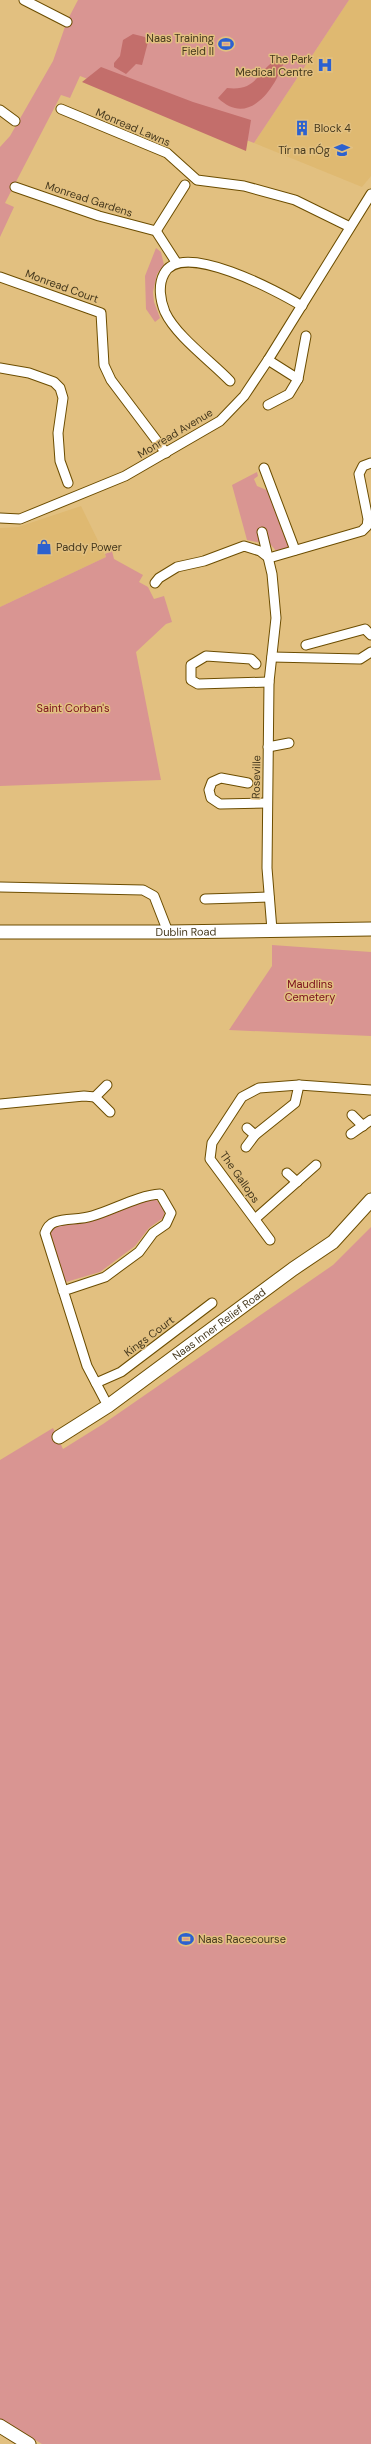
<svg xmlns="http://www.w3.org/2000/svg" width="371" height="2444" viewBox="0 0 371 2444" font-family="'DM Sans',sans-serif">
<rect width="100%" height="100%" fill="#e2c080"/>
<g fill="#dfb971">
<path d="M349 0H371V176L362 187 254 143Z"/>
<path d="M81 506 106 557 0 607V528L18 527Z"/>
</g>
<g fill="#d99592">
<path d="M78 0H349L254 143 80 76 70 98 61 95 5 203 14 207 0 237V147L10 136 53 61 67 21Z"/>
<path d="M156 248 161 252 164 265 157 274 153 292 154 302 160 318 155 322 146 309 145 276Z"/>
<path d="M257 472 258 476 254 479 257 486 269 491 291 548 277 552 271 545 247 540 232 485Z"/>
<path d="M112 551 114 559 143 575 139 582 148 587 154 599 164 596 172 622 166 624 136 652 161 780 0 786V607L106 557 105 554Z"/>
<path d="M272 945 371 952V1036L229 1030 272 966Z"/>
<path d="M145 1198H155L165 1211 163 1218 149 1228 135 1246 100 1272 66 1282 62 1277 48 1232C60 1218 85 1221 101 1216 117 1212 131 1206 145 1198Z"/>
<path d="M371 1227V2444H42L0 2419V1460L53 1428 63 1449 103 1424 333 1265Z"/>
</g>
<g fill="#c36e6b">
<path d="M133 34 145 37 148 42 142 65 136 64 126 74 114 67V63L120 56 123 40Z"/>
<path d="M281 57 284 62C275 88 249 128 218 98L227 88C259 92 257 68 281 57Z"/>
<path d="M101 67 193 102 251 120 246 151 82 82Z"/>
</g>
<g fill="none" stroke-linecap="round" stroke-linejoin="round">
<defs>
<g id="street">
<path d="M24 0 67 22"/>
<path d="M61 109 167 153 197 180 244 186 295 200 350 227"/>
<path d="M0 110 15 121"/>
<path d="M15 187 99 216 156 231 176 262"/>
<path d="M156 231 185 185"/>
<path d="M0 277 101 313 104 365 111 380 166 453"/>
<path d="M268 360 298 379 306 336"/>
<path d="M0 368 29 373 54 382 60 388 63 398 58 433 60 461 68 483"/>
<path d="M230 381C212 362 176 336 165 312 160 300 158 285 164 274 181 239 279 292 302 306"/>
<path d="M268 405 289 394 298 379"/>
<path d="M264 468 295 550"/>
<path d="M0 518 20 519 125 476 220 421 244 396 268 360 371 194"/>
<path d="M262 532 272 574 276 618 269 682 267 868 272 930"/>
<path d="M155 583 159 578 177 567 204 561 244 546 260 551 269 558 362 531 367 526 368 519 359 474 363 466 371 463"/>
<path d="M306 645 365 629 371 635"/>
<path d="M272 657 360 659 371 652"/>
<path d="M256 664 251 659 206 656 191 665V680L198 684 269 682"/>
<path d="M268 747 289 743"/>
<path d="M248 783 221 778 212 782 209 790 211 798 220 804 267 803"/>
<path d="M0 887 143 890 154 896 168 932"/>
<path d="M205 899 269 897"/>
<path d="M107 1085 95 1097 110 1112"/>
<path d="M0 1104 84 1096 95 1097"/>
<path d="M352 1115 363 1126"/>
<path d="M247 1128 255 1135"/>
<path d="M351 1134 371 1120"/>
<path d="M246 1147 255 1135 295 1103 299 1085"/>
<path d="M287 1173 297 1182"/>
<path d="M255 1219 316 1165"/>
<path d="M270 1240 210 1159 212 1143 242 1097 259 1088 299 1085 371 1090"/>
<path d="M63 1291 105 1277 139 1252 153 1233 166 1224 171 1213 160 1194C139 1195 113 1210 92 1216 80 1220 66 1218 55 1222 49 1224 47 1228 45 1233L87 1366 108 1406"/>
<path d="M96 1383 121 1372 212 1303"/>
</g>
<g id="secondary">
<path id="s1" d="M0 932H168L371 929"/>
<path id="s2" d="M59 1437 108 1406 293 1269 333 1242 371 1200"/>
<path d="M0 2426 29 2444"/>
</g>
</defs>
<use href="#street" stroke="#6c4d01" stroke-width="11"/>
<use href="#secondary" stroke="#6c4d01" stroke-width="15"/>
<use href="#street" stroke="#fff" stroke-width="9"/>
<use href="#secondary" stroke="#fff" stroke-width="13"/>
</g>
<defs>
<symbol id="stadium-bare" viewBox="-9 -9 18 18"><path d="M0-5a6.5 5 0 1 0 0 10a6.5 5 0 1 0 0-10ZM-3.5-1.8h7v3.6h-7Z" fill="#2c61cf" stroke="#e2c080" stroke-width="2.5" paint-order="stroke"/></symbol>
<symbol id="hospital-bare" viewBox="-9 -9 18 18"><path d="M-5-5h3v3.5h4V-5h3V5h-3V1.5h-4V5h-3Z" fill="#2c61cf" stroke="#e2c080" stroke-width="2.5" paint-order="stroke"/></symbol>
<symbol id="building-bare" viewBox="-9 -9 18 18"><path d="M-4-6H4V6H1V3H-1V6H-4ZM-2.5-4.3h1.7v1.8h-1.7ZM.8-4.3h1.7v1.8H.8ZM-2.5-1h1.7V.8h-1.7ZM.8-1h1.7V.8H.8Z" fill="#2c61cf" stroke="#e2c080" stroke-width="2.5" paint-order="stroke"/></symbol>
<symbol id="school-bare" viewBox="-9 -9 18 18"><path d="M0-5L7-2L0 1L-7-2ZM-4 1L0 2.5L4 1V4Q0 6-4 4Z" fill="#2c61cf" stroke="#e2c080" stroke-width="2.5" paint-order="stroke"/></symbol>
<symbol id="shop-bare" viewBox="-9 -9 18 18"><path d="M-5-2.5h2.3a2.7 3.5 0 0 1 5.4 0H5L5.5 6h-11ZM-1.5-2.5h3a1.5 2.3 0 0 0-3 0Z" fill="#2c61cf" stroke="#e2c080" stroke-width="2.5" paint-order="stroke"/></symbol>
</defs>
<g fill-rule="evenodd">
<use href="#stadium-bare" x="215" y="33" width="22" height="22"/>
<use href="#hospital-bare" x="314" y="54" width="22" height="22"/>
<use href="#building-bare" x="291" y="117" width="22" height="22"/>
<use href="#school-bare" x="331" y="139" width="22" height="22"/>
<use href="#shop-bare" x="33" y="536" width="22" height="22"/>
<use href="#stadium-bare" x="175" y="1928" width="22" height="22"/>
</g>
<g text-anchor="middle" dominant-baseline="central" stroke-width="3" stroke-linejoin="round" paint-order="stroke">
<g font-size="11" fill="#45381d" stroke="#e2c080" text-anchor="end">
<text x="214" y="38">Naas Training<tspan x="214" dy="13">Field II</tspan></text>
<text x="313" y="59">The Park<tspan x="313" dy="13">Medical Centre</tspan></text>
<text x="314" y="128" text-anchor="start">Block 4</text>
<text x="330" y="150">Tír na nÓg</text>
<text x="56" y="547" text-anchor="start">Paddy Power</text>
<text x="198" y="1939" text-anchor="start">Naas Racecourse</text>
</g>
<g font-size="11" fill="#45381d" stroke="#e2c080">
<text transform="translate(133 127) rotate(23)">Monread Lawns</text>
<text transform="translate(89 199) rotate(18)">Monread Gardens</text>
<text transform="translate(62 286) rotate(20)">Monread Court</text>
<text transform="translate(175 433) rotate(-31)">Monread Avenue</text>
<text transform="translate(256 777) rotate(-89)">Roseville</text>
<text stroke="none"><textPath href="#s1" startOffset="186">Dublin Road</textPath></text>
<text transform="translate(240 1177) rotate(55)">The Gallops</text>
<text stroke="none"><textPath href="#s2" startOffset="196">Naas Inner Relief Road</textPath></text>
<text transform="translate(149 1336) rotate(-37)">Kings Court</text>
</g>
<g font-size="11" fill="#7a101c" stroke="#e2c080">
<text x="73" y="708">Saint Corban's</text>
<text x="310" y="984">Maudlins<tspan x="310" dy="13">Cemetery</tspan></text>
</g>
</g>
</svg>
